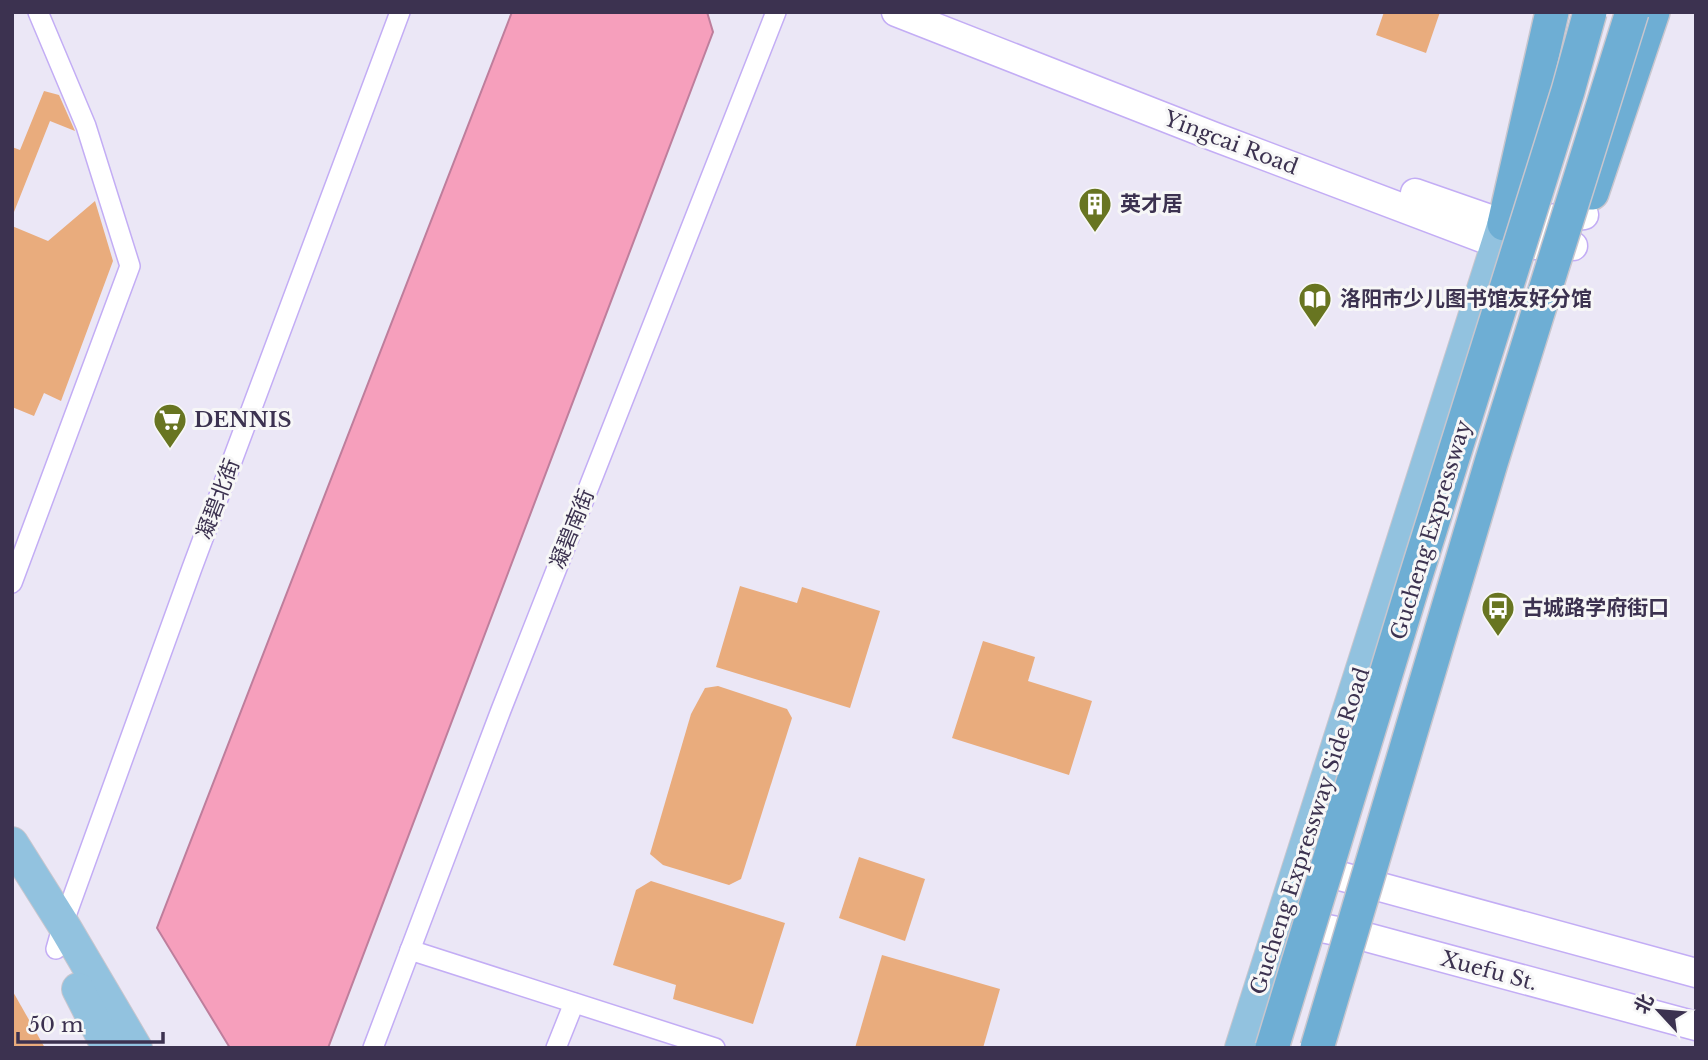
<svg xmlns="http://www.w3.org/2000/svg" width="1708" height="1060" viewBox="0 0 1708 1060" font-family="'Libre Baskerville','Noto Sans SC',serif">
<rect width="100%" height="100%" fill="#ebe7f6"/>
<g fill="#e9ac7d">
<path d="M1384 12H1440L1426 53 1376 35Z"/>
<path d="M44 91 59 95 75 131 50 121 12 217V147L20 150Z"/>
<path d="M95 201 113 261 61 401 44 393 34 416 12 407V226L48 241Z"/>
<path d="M740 586 797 603 802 587 880 611 850 708 716 667Z"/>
<path d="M983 641 1035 657 1028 681 1092 701 1069 775 952 738Z"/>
<path d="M718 686 787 709 792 718 741 879 729 885 663 865 650 854 691 714 705 688Z"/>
<path d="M859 857 925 879 905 941 839 918Z"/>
<path d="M651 881 785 923 753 1024 673 999 676 985 613 965 636 890Z"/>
<path d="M882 955 1000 989 983 1048H855Z"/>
<path d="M12 990 45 1048H12Z"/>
</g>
<path fill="#f69fbc" stroke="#be7e9c" stroke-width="2" d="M512 12H707L713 32 328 1048H230L157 928Z"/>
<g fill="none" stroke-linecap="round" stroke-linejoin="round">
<defs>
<g id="minor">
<path d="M12 583 130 266 86 126 38 12"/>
<path d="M56 949 63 924 192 568 400 12"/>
<path d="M410 950 715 1048"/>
<path d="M373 1048 501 710 776 12"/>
<path d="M556 1048 574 1003"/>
</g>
<g id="secondary">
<path d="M896 12 1215 137 1498 244 1573 246"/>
<path d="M1415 193 1504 224 1584 215"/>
<path d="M1307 867 1696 973"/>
<path d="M1288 921 1366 937 1696 1026"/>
</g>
<g id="primary">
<path d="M12 843 63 924 136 1048"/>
<path d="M78 989 108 1048"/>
<path d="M1241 1048 1512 198"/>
</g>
<g id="trunk">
<path d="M1592 193 1653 12"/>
<path d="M1504 224 1552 12"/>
</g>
</defs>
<use href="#minor" stroke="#c3adf5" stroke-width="22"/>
<use href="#secondary" stroke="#c3adf5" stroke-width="31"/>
<use href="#primary" stroke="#c8c6ce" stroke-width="34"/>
<use href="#trunk" stroke="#c8c6ce" stroke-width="36"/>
<use href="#minor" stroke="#fff" stroke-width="19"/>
<use href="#secondary" stroke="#fff" stroke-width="28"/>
<use href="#primary" stroke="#92c2df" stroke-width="32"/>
<use href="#trunk" stroke="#6eaed4" stroke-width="33"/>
<defs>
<g id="trunk-bridge">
<path d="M1272 1048 1414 582 1568 91 1590 12"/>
<path d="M1317 1048 1491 463 1632 12"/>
</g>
</defs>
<use href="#trunk-bridge" stroke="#c8c6ce" stroke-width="36" stroke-linecap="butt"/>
<use href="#trunk-bridge" stroke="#6eaed4" stroke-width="33"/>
</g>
<defs>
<symbol id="building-pin" viewBox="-11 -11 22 30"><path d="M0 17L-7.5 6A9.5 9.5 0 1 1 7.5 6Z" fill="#687521" stroke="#f7f7f7"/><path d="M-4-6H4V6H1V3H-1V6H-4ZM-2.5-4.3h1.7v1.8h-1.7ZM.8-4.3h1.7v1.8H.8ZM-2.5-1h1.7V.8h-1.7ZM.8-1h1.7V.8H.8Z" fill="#fff"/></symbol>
<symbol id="library-pin" viewBox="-11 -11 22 30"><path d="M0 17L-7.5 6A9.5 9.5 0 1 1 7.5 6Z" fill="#687521" stroke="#f7f7f7"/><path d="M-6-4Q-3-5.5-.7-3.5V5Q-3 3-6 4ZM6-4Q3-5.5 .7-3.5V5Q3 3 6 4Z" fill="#fff"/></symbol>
<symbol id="supermarket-pin" viewBox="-11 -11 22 30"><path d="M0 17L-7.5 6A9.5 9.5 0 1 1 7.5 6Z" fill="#687521" stroke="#f7f7f7"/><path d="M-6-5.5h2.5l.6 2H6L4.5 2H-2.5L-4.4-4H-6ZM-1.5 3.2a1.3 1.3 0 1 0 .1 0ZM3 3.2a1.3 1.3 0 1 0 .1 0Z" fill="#fff"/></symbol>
<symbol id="bus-pin" viewBox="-11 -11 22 30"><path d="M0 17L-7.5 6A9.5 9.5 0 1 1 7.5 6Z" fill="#687521" stroke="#f7f7f7"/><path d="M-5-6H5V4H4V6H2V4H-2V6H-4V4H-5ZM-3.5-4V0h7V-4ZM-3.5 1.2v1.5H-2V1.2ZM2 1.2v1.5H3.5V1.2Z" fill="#fff"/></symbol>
</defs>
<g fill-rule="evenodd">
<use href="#building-pin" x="1076" y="185" width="38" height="52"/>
<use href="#library-pin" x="1296" y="280" width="38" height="52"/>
<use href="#supermarket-pin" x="151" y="401" width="38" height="52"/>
<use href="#bus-pin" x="1479" y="589" width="38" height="52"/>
</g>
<g text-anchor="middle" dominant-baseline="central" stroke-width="6" stroke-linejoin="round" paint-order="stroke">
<g font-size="21" fill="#3c3250" stroke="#f7f7f7">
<text transform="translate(1231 143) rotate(21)">Yingcai Road</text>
<text transform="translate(218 499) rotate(-69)">凝碧北街</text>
<text transform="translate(572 529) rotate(-68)">凝碧南街</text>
<text transform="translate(1431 530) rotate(-73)">Gucheng Expressway</text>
<text transform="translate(1310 831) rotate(-72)">Gucheng Expressway Side Road</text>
<text transform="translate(1489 971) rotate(15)">Xuefu St.</text>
</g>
<g font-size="21" font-weight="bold" fill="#3c3250" stroke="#f7f7f7" text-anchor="start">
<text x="1120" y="204">英才居</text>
<text x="1340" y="299">洛阳市少儿图书馆友好分馆</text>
<text x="194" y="420">DENNIS</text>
<text x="1522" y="608">古城路学府街口</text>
</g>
</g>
<rect width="1708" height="1060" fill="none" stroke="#3c3250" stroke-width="28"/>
<g transform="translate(1659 1011) rotate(296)" stroke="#f7f7f7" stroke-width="5" paint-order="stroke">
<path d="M0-5L12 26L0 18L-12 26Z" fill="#3c3250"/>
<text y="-10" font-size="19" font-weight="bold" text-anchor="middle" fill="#3c3250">北</text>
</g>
<path d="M18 1032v10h145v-10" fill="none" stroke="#3c3250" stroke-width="3.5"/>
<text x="28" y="1032" font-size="21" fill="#3c3250" stroke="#f7f7f7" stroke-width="5" paint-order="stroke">50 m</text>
</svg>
